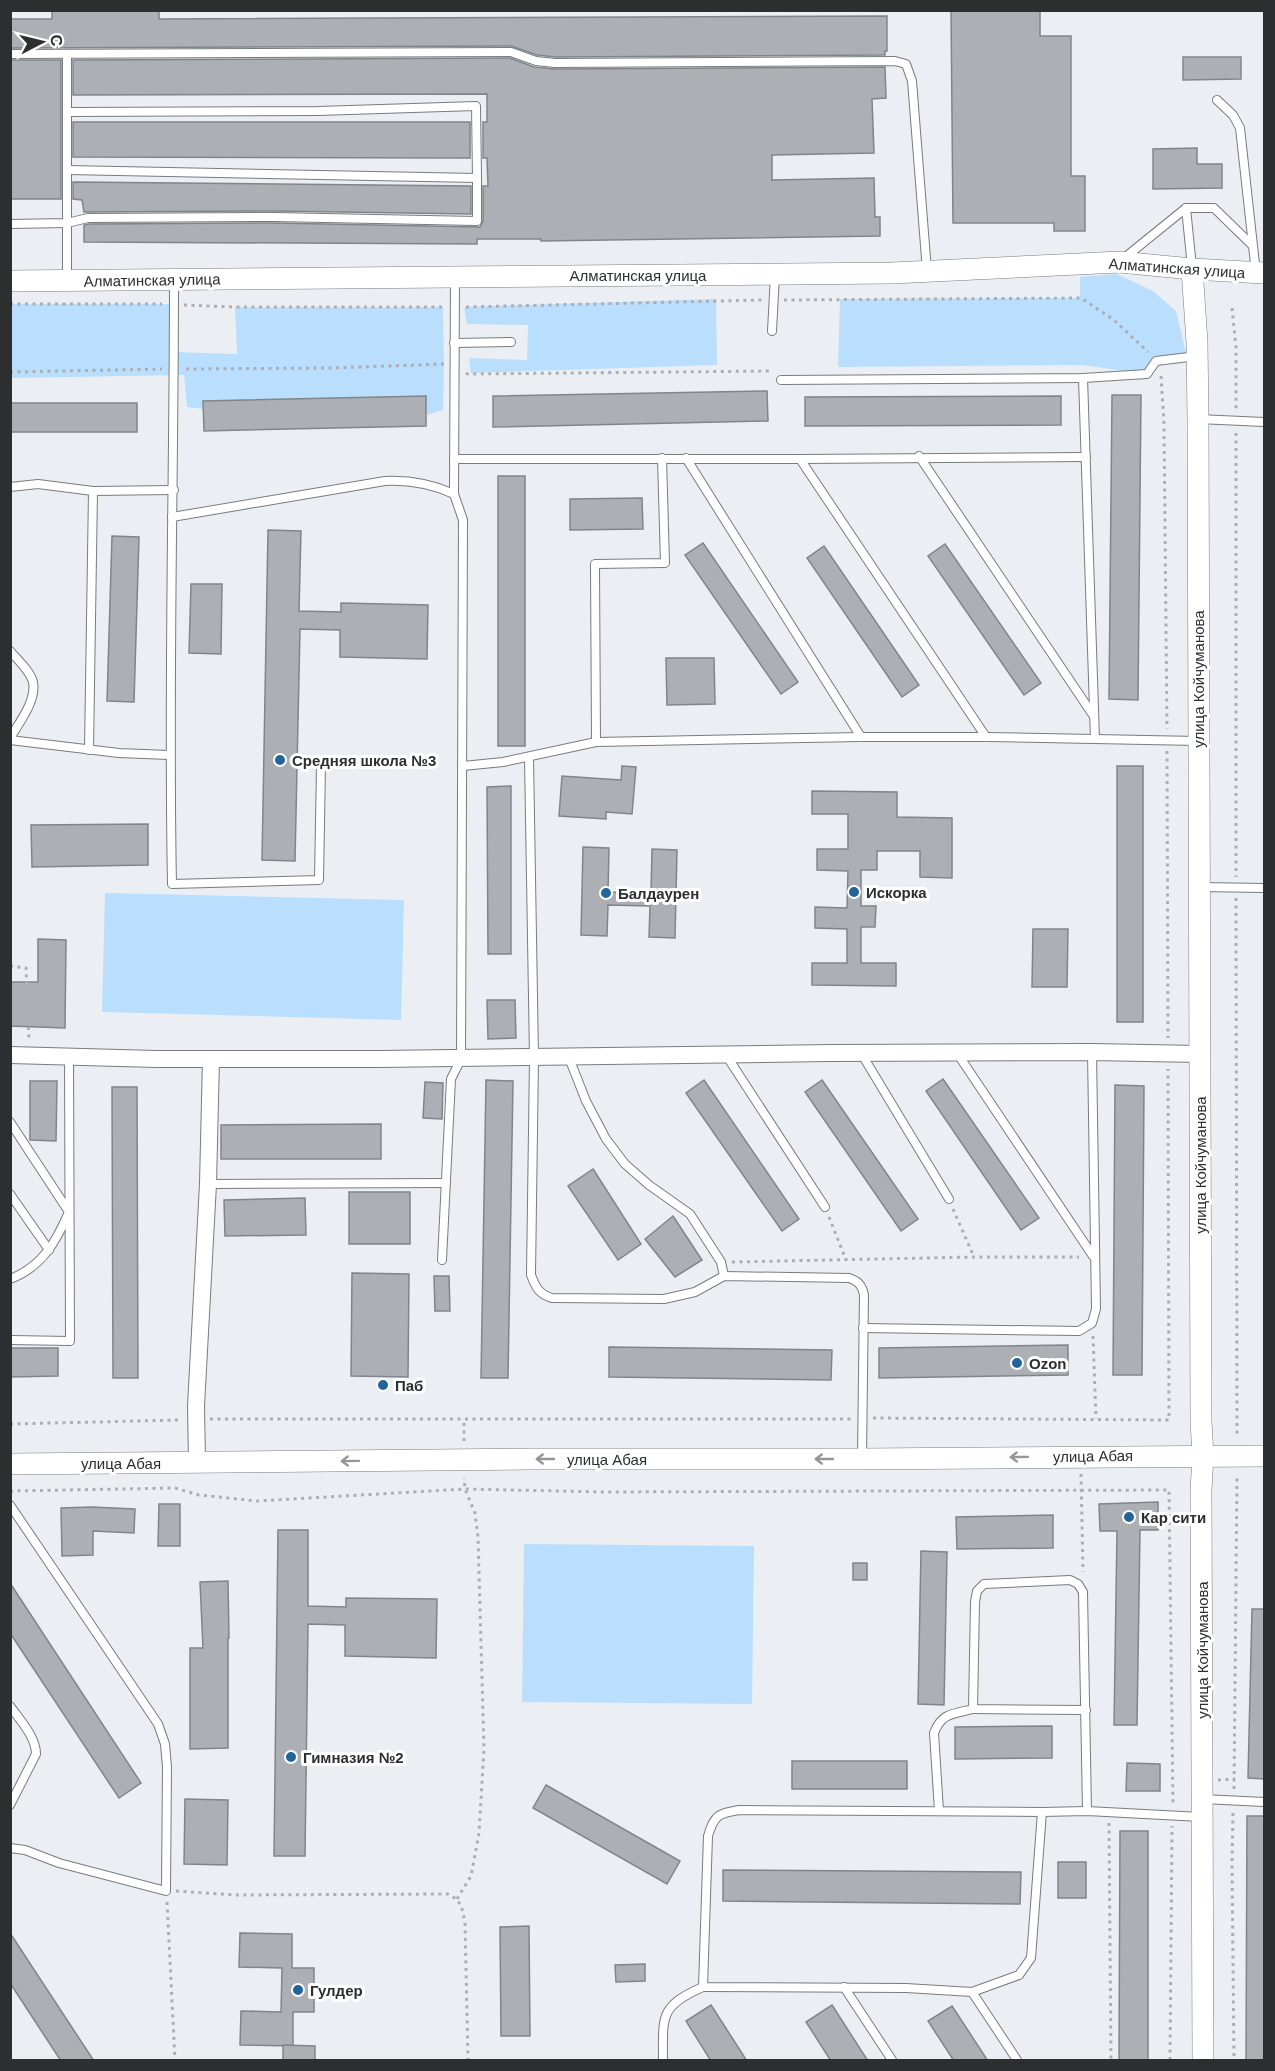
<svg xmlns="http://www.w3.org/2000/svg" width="1275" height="2071" viewBox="0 0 1275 2071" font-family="Arial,sans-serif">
<rect width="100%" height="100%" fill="#ebeff4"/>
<g fill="#badefe">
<path d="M1117 274 1153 291 1176 311 1187 357 1156 361 1147 374 1082 365 838 367 840 299 1080 298V277Z"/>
<path d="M716 299 717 365 471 373 469 358 527 360 528 325 467 324 464 307Z"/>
<path d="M10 304H174V352L237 354 235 307H443L444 369 443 410 427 415 425 396 204 401 203 409 187 407 184 375 11 378Z"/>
<path d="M105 893 404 900 401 1020 102 1012Z"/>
<path d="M524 1544 754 1546 752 1704 522 1702Z"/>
</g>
<g fill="#acb0b5" stroke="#808589" stroke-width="1.5">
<path d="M52 10H159V19L887 16V51H885V55L555 57 537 55 511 46 10 48V19H52Z"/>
<path d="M951 10H1040V36H1071V176H1085V231H1054V223H953Z"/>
<path d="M1183 57H1241V79L1183 80Z"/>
<path d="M510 58 534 67 555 69 885 67 886 98 872 99 874 153 772 155V180L874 178 875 217H880V236L541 241V239H477V244L84 242V225L89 224 274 223 480 227 483 221V186H488L487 158H483V122H487V94L73 95V60Z"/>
<rect x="10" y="60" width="51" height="139"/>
<path d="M73 122H470V158L73 157Z"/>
<path d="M1197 148V164H1222V188L1153 189V149Z"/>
<path d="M73 182 471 186V214L274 211 84 212 82 200 73 199Z"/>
<path d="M767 391 768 421 493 427V396Z"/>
<path d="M1112 395H1141L1138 700 1109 699Z"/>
<path d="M426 396V426L204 431 203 401Z"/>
<path d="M1061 396V425L805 426V397Z"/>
<rect x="10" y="403" width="127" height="29"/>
<rect x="498" y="476" width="27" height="270"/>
<path d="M642 498 643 529 570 530V499Z"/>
<path d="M268 530 301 531 299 611 341 612V603L428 605 427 659 340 657V630L300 629 295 861 262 860Z"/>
<path d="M112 536 139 537 134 702 107 701Z"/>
<path d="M703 543 798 682 781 694 685 555Z"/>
<path d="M945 544 1041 683 1024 695 928 556Z"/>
<path d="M824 546 919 685 902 697 807 558Z"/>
<path d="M191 584H222L221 654 189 653Z"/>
<path d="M666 658H714L715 704 667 705Z"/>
<path d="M622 766 636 767 632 814 606 812V819L559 816 562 776 621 780Z"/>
<rect x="1117" y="766" width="26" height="256"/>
<path d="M511 786V954H488L487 787Z"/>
<path d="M812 791 897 792V817L952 818V878L920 877V851H877V870H861V906H876L875 927H861V963H896V986L812 985V963H847V929L815 928V907L847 908 848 871 817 870V849H848V814H812Z"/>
<path d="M148 824V865L32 867 31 825Z"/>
<path d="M583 847 609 848 608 892 651 893 652 849 677 850 675 938 649 937 650 906 608 905 607 936 581 935Z"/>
<path d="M1033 929H1068L1067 987H1032Z"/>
<path d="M38 939 66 940 65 1028 10 1026V982H38Z"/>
<path d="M487 1000H515L516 1038 488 1039Z"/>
<path d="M943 1079 1039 1218 1021 1230 926 1091Z"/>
<path d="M486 1080 513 1081 508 1378H481Z"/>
<path d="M704 1080 799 1219 782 1231 686 1093Z"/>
<path d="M822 1080 918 1219 901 1231 805 1092Z"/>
<path d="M30 1081H57L56 1141 30 1140Z"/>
<path d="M425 1082 443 1083 442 1119 423 1118Z"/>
<path d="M1115 1085 1144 1086 1142 1375H1113Z"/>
<path d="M112 1087H137L138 1378H113Z"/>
<path d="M381 1124V1159H221V1125Z"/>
<path d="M593 1169 641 1244 618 1260 568 1186Z"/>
<rect x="349" y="1192" width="61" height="52"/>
<path d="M305 1198 306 1235 225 1236 224 1200Z"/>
<path d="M673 1216 702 1260 675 1277 645 1239Z"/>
<path d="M352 1273 409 1274 408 1377 351 1376Z"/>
<path d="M434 1276H449L450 1311H435Z"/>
<path d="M1068 1345V1375L879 1378V1348Z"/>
<path d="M609 1347 832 1350 831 1380 609 1377Z"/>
<path d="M10 1348H58V1376L10 1377Z"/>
<path d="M1158 1502V1530H1140L1137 1725H1114L1117 1531H1100L1099 1504Z"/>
<path d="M159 1504H180V1546H158Z"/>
<path d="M91 1507 135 1509 134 1533 93 1531V1555L62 1556 61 1508Z"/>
<path d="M1053 1515V1548L957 1549 956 1517Z"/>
<path d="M278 1530H308V1606L346 1607V1598L437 1599 436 1658 345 1656V1625L308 1624 305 1856H274Z"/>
<path d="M921 1551 947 1552 944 1705 918 1704Z"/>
<rect x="853" y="1563" width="14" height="17"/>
<path d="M228 1581 229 1638H228V1748L190 1749V1648H203L200 1582Z"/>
<path d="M10 1583 141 1783 119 1798 10 1633Z"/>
<path d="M1252 1609H1264V1779L1248 1778Z"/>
<path d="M1052 1726V1758L955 1759V1727Z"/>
<rect x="792" y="1761" width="115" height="28"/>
<path d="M1127 1763 1160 1764V1791H1126Z"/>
<path d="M546 1785 680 1861 667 1884 533 1808Z"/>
<path d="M185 1799 228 1800 227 1865 184 1864Z"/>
<path d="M1247 1816H1264V2061H1246Z"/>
<path d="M1120 1831H1148V2061H1119Z"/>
<rect x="1058" y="1862" width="28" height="36"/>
<path d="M723 1870 1021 1872 1020 1904 723 1901Z"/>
<path d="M529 1926 530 2036H501L500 1927Z"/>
<path d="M10 1933 94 2061H61L10 1983Z"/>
<path d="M240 1933 292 1934V1968H314V2012H293V2046L240 2045 241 2011 281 2012 282 1968 239 1967Z"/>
<path d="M645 1964V1981L616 1982 615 1965Z"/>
<path d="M711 2005 747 2061H711L686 2021Z"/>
<path d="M832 2005 868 2061H831L806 2022Z"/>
<path d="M952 2006 988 2061H954L928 2021Z"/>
<path d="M283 2045 315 2046V2061H283Z"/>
</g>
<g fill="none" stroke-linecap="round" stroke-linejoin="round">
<defs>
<g id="service">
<path d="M10 54 511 52 536 61 555 63 895 61 906 64 912 81 927 271"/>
<path d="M1217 100 1233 115 1240 128 1256 273"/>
<path d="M67 170 477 178 476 106 318 111 67 112"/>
<path d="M1186 208 1192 267"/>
<path d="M10 224 67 223 88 218 274 217 477 221V178"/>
<path d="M1123 259 1186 208H1214L1253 246"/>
<path d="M174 280C174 481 168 683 172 884L319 880 321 765"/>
<path d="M67 281V54"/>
<path d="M772 331 775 275"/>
<path d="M454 343 511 342"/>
<path d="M1083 378 1095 739"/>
<path d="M781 380 1083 378 1147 374 1156 361 1197 356"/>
<path d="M1198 419 1264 422"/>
<path d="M919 456 1093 715"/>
<path d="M686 458 861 737"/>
<path d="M454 459H800L1086 457"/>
<path d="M800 459 986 737"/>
<path d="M10 487 38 484 93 491 174 490"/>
<path d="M454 494 455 277"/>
<path d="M172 517 385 481C409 480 432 484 454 494L463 520 461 1059 451 1079 442 1260"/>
<path d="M10 651C18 660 30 671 33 682 37 700 19 723 10 738"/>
<path d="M10 740 119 753 169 755"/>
<path d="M596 742 595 564 665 563 662 458"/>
<path d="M89 750 93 491"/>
<path d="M529 757 534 1058 531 1275C536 1288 539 1294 552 1298L664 1299 695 1292 724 1276 849 1278C858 1281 862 1285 864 1295L862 1457"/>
<path d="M463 766 503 762 596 742 861 737H986L1198 741"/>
<path d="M1199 887 1264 888"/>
<path d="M861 1053 949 1199"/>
<path d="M957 1053 1093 1256"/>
<path d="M726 1055 825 1207"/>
<path d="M569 1058 586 1101 606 1139 625 1164 649 1185 690 1214 721 1262 724 1276"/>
<path d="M10 1122 69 1212C56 1242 42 1267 10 1279"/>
<path d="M208 1184 446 1183"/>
<path d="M10 1194 49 1250"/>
<path d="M863 1328 1079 1331 1092 1323 1096 1309 1092 1052"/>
<path d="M10 1340 70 1341 69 1055"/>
<path d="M10 1505 158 1724 165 1744 167 1767 166 1891 59 1863 25 1850 10 1848"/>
<path d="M10 1706C20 1720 36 1737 36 1754L10 1805"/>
<path d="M1086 1710 973 1709 975 1602 977 1591 984 1584 1070 1580 1078 1584 1083 1592 1087 1811"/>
<path d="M1203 1799 1264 1802"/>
<path d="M939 1811 934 1733C942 1712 954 1714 973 1709"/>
<path d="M1042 1812 739 1810C719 1813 714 1815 708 1836L703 1987 906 1988 972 1992 1019 1975 1031 1958 1042 1812 1087 1811 1201 1817"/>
<path d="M844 1987 892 2060"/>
<path d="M972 1992 1017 2060"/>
<path d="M663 2060C663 2017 659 2006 703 1987"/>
</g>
<g id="minor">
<path d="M10 1055 156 1059H380L830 1053 1092 1052 1200 1054"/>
<path d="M197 1463 196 1406 208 1184 211 1059"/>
</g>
<g id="tertiary">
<path d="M1192 269 1197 342 1198 419 1201 1421 1203 1456 1201 1490 1203 2060"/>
<path d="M10 281 892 273 1120 262 1192 269 1264 273"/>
<path d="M10 1464 531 1459H862L1264 1456"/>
</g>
</defs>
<use href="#service" stroke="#777c80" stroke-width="10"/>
<use href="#minor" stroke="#777c80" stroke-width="18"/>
<use href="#tertiary" stroke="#777c80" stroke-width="22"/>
<g stroke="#abaeb2" stroke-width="3" stroke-dasharray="3 4.5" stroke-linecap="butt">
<path d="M784 300 1081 298 1114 320 1148 352"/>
<path d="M10 304H162"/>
<path d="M184 305 235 307H444"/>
<path d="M466 307 762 300"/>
<path d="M1232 308 1236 348V409"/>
<path d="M186 369 330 368 444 364"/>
<path d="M10 372 162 369"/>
<path d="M466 373 468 374 773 371"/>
<path d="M1161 376 1164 424 1167 729"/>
<path d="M1236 433V877"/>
<path d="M1167 751 1168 1038"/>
<path d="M1236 898 1237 1438"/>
<path d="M10 966 26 968 29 1040"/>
<path d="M953 1209 974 1257"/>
<path d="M829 1217 846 1260"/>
<path d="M732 1262 974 1257H1079"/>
<path d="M1093 1336 1096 1419"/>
<path d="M873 1418 1169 1420 1168 1069"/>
<path d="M210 1419H852"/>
<path d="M10 1424 180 1420"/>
<path d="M464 1441V1419"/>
<path d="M1081 1474 1083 1572"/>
<path d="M10 1491 175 1488 199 1495 257 1501 465 1489 606 1492 1169 1490 1173 1805"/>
<path d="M1218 1780 1235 1779"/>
<path d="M1234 1789 1237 1474"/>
<path d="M1233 1813 1232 1864 1234 2060"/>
<path d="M1109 1823 1111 2060"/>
<path d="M176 1891 235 1895 448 1894C462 1901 462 1908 465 1923L468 2060"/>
<path d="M457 1899 471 1876 479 1833 484 1749 478 1537 475 1513 465 1489 464 1478"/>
<path d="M167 1902 175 2060"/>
<path d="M1170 2060 1172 1826"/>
</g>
<use href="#service" stroke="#fff" stroke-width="8"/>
<use href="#minor" stroke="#fff" stroke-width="16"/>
<use href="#tertiary" stroke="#fff" stroke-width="21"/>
</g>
<defs><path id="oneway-shaft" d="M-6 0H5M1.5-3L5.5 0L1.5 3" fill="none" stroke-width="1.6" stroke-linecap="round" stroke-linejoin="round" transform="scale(1.5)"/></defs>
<g stroke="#969697">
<use href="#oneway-shaft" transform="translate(1019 1457) rotate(179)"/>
<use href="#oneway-shaft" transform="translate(545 1459) rotate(-180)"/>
<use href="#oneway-shaft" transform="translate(824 1459) rotate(-180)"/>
<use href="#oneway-shaft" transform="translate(350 1461) rotate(179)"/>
</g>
<g fill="#21659a" stroke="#fff" stroke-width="2">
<circle cx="280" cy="760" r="6"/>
<circle cx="854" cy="892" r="6"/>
<circle cx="606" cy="893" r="6"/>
<circle cx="1017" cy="1363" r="6"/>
<circle cx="383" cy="1385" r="6"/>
<circle cx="1129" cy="1517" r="6"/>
<circle cx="291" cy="1757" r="6"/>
<circle cx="298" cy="1990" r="6"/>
</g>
<g text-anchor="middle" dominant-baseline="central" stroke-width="6" stroke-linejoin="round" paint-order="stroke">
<g font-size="15" fill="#2c2e2f" stroke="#fff">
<text transform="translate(1177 268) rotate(4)">Алматинская улица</text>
<text x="638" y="275">Алматинская улица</text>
<text transform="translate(152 280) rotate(-1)">Алматинская улица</text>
<text transform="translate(1198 679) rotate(-90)">улица Койчуманова</text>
<text transform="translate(1200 1165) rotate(-90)">улица Койчуманова</text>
<text transform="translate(1093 1456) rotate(-1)">улица Абая</text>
<text x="607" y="1459">улица Абая</text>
<text x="121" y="1463">улица Абая</text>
<text transform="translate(1202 1650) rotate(-90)">улица Койчуманова</text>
</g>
<g font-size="15" font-weight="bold" fill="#2c2e2f" stroke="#fff" text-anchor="start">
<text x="292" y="760">Средняя школа №3</text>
<text x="866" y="892">Искоркa</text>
<text x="618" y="893">Балдаурен</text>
<text x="1029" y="1363">Ozon</text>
<text x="395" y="1385">Паб</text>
<text x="1141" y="1517">Кар сити</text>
<text x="303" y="1757">Гимназия №2</text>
<text x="310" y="1990">Гулдер</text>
</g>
</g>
<rect width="1275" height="2071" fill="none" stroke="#2c2e2f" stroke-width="24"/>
<g transform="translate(42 42) rotate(83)" stroke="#ffffff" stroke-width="4.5" paint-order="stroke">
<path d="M0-4.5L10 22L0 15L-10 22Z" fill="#2c2e2f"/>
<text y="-9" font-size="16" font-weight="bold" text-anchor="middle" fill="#2c2e2f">С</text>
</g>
</svg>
